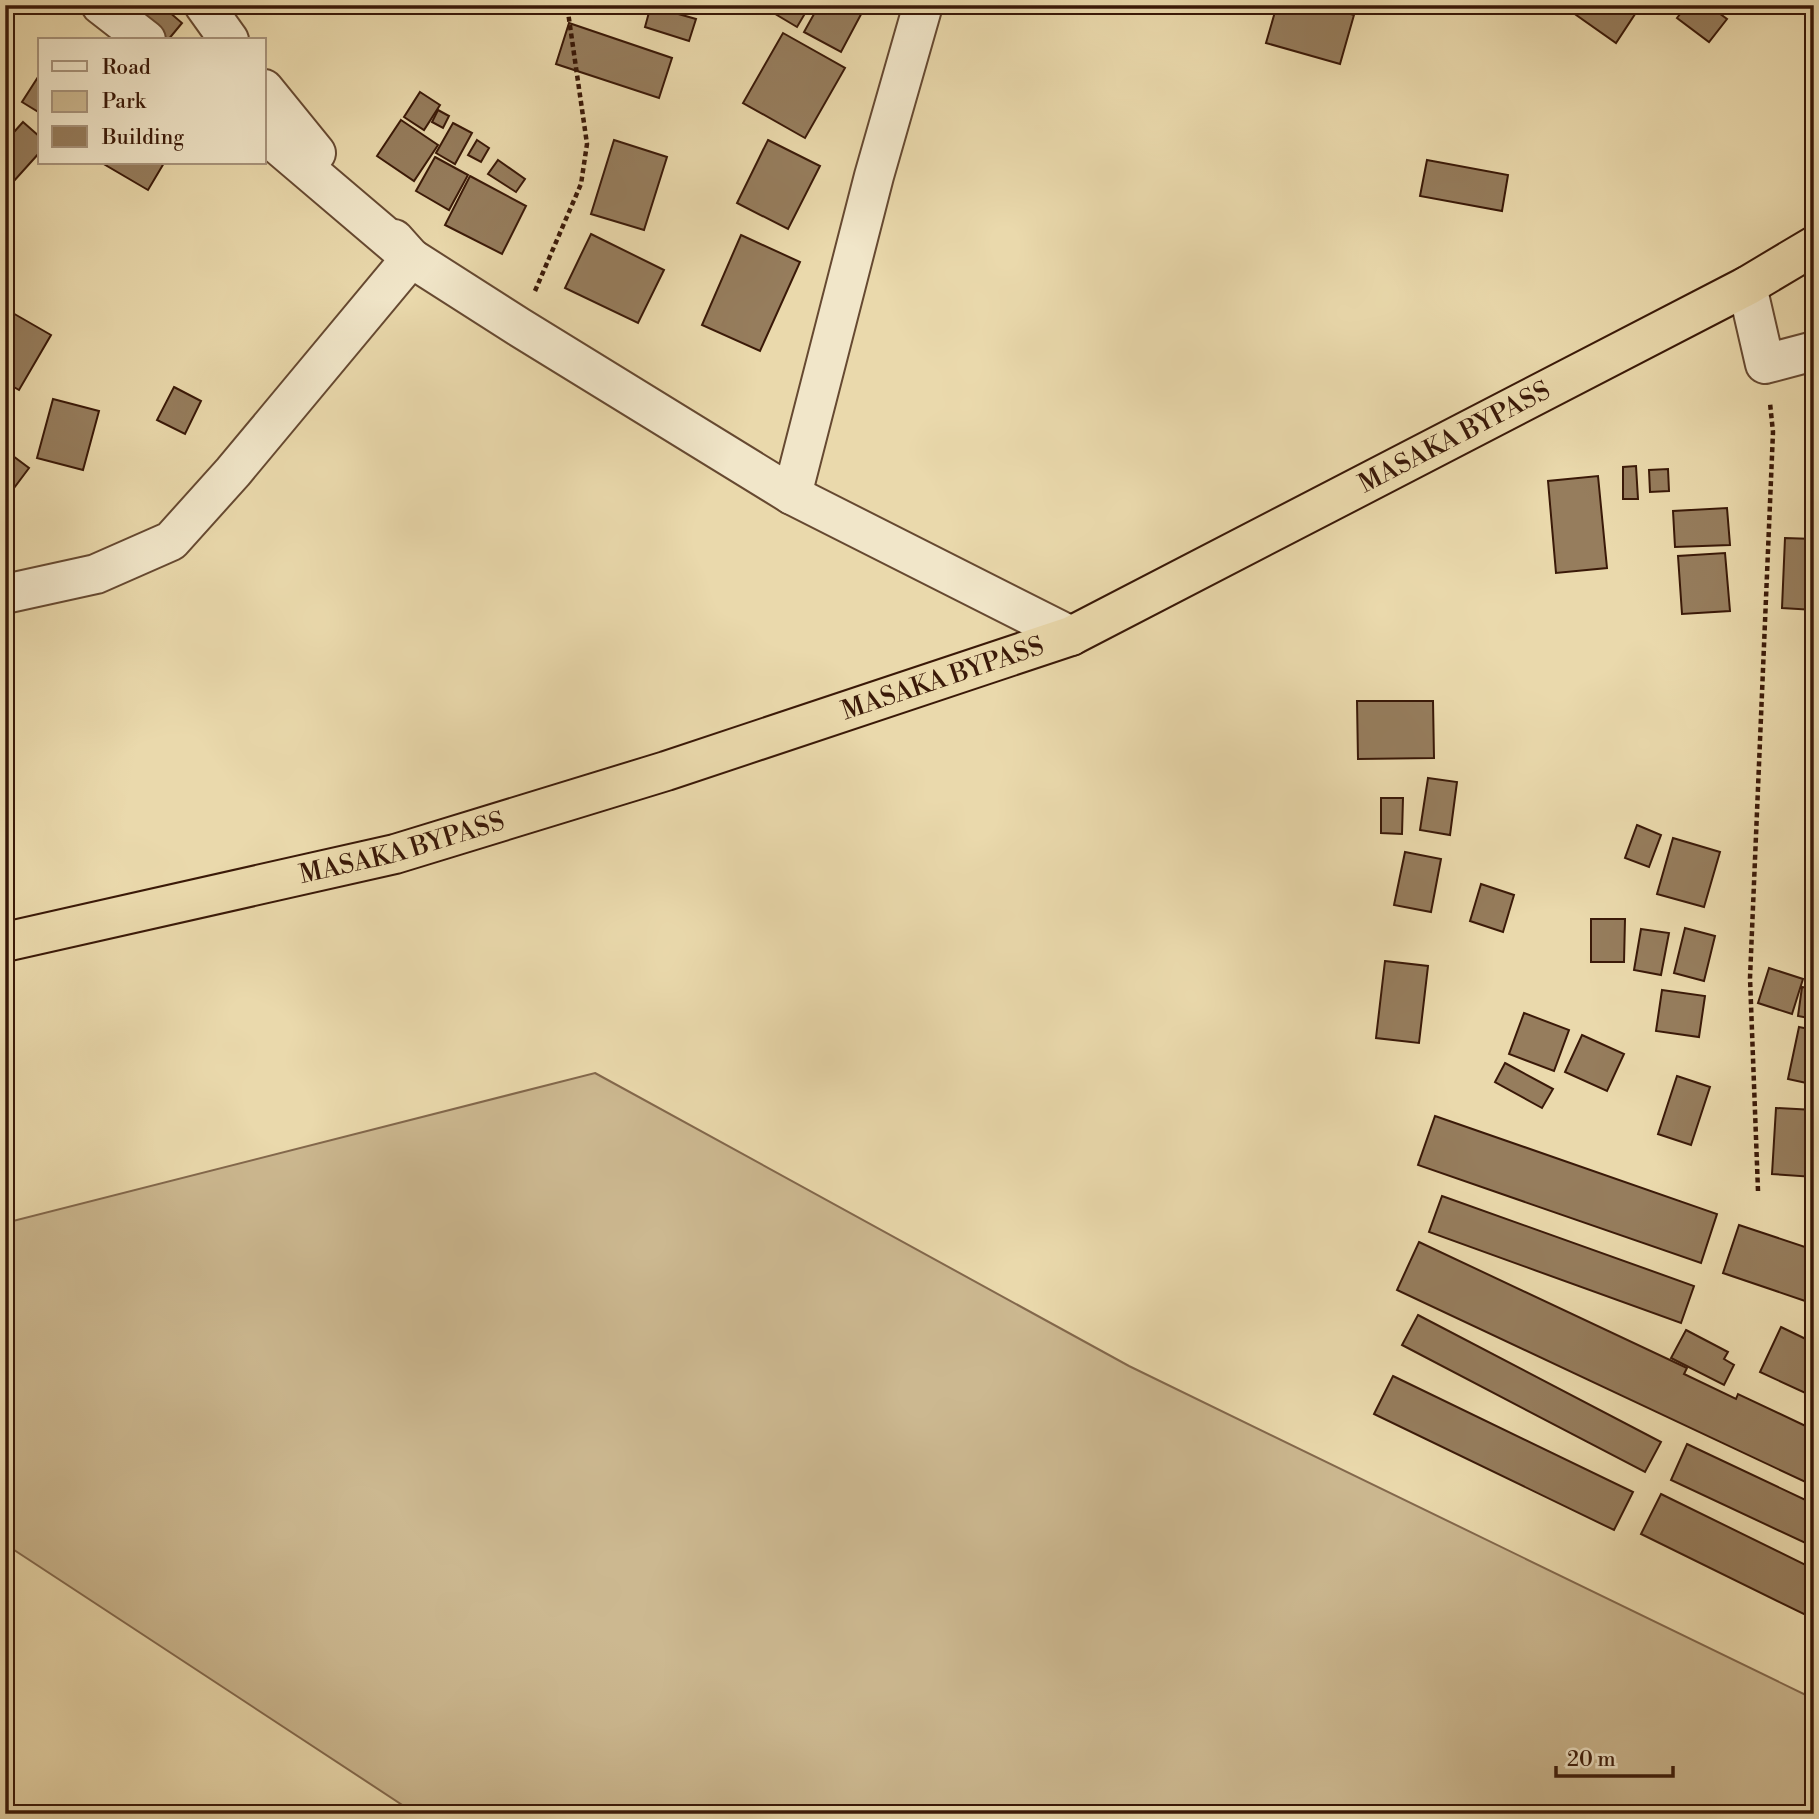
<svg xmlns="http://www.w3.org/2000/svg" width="1819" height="1819" viewBox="0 0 1819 1819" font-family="'Libre Bodoni',serif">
<rect width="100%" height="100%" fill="#ead9ac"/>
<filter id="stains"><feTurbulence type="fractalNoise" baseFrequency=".00286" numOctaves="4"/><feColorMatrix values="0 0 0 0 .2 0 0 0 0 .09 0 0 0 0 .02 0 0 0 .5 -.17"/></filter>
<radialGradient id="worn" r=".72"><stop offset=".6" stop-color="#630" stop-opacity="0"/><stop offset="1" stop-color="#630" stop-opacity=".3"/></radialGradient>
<path fill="#ccb890" stroke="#83684c" stroke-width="2" d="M595 1073 1129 1366 1814 1699V1814H416L5 1544V1223Z"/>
<g fill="#967d5d" stroke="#3a1908" stroke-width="2">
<path d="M117 5H161L182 23 168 40H159Z"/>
<path d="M651 5H678L675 13 696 19 689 41 645 27Z"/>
<path d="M760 5H810L797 27Z"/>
<path d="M819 5H866L841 52 804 32Z"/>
<path d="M1277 5H1320L1354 15 1340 64 1266 43Z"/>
<path d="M1562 5H1641L1616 43Z"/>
<path d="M1687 5H1708L1727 19 1709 42 1677 18Z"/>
<path d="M569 23 672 58 659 98 556 64Z"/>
<path d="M783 33 845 68 805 138 743 103Z"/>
<path d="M38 77 40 78V113L22 102Z"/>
<path d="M420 92 440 105 424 130 404 117Z"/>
<path d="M438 110 449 116 443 128 432 122Z"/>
<path d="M401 120 438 145 414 181 377 156Z"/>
<path d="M23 122 40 137V152L5 191V142Z"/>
<path d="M453 123 472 133 455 164 436 153Z"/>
<path d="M477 140 489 148 481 162 468 155Z"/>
<path d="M614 140 667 157 644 230 591 214Z"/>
<path d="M768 140 820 166 788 229 737 203Z"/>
<path d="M435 157 468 175 449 210 416 191Z"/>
<path d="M498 160 525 179 516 192 488 174Z"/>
<path d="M1427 160 1508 175 1502 211 1420 196Z"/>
<path d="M102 163H164L148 190Z"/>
<path d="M470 176 526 206 502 254 445 225Z"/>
<path d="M591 234 664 270 638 323 565 288Z"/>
<path d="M741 235 800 262 760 351 702 325Z"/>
<path d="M11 312 51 335 19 390 5 382V322Z"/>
<path d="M174 387 201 401 185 434 157 420Z"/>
<path d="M53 399 99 411 83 470 37 458Z"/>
<path d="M5 450 29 468 5 500Z"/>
<path d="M1636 466 1638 499H1623V467Z"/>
<path d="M1668 469 1669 491 1650 492 1649 470Z"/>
<path d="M1598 476 1607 568 1556 573 1548 481Z"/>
<path d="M1727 508 1730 545 1675 547 1673 511Z"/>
<path d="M1785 538 1814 539V610L1782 608Z"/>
<path d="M1725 553 1730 611 1682 614 1678 556Z"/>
<path d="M1357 701H1433L1434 758 1358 759Z"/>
<path d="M1428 778 1457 782 1450 835 1420 830Z"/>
<path d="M1381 798H1403L1402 834 1381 833Z"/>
<path d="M1637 825 1661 835 1649 867 1625 858Z"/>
<path d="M1673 838 1720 852 1704 907 1657 894Z"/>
<path d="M1405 852 1441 859 1431 912 1394 905Z"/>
<path d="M1481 884 1514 895 1503 932 1470 921Z"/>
<path d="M1591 919H1625L1624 962H1591Z"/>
<path d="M1685 928 1715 936 1704 981 1674 973Z"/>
<path d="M1641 929 1669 933 1661 975 1634 970Z"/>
<path d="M1385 961 1428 966 1419 1043 1376 1038Z"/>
<path d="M1769 968 1803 979 1792 1014 1758 1003Z"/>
<path d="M1802 987 1814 989V1019L1798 1016Z"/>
<path d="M1662 990 1705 996 1699 1037 1656 1031Z"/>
<path d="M1524 1013 1569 1030 1554 1071 1509 1054Z"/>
<path d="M1799 1027 1814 1030 1811 1084 1788 1079Z"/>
<path d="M1582 1035 1624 1054 1607 1091 1565 1072Z"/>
<path d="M1505 1063 1553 1089 1542 1108 1495 1082Z"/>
<path d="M1677 1076 1710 1087 1691 1145 1658 1134Z"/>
<path d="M1776 1108 1814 1110V1177L1772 1174Z"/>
<path d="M1435 1116 1717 1214 1701 1263 1418 1165Z"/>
<path d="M1442 1196 1694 1286 1681 1323 1429 1232Z"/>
<path d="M1739 1225 1814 1250V1304L1723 1273Z"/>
<path d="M1419 1242 1687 1368 1684 1374 1736 1399 1738 1394 1814 1430V1486L1397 1290Z"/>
<path d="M1418 1315 1661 1442 1645 1472 1402 1345Z"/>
<path d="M1781 1327 1814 1343V1397L1760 1372Z"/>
<path d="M1686 1330 1728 1352 1724 1359 1734 1365 1724 1385 1671 1358Z"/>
<path d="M1393 1376 1633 1492 1614 1530 1374 1414Z"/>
<path d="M1687 1444 1814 1504V1547L1671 1480Z"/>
<path d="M1661 1494 1814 1569V1619L1641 1534Z"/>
</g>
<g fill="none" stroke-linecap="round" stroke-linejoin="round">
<defs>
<g id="minor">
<path d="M101 5 146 40"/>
<path d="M204 5 229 40"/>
<path d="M264 89 316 153"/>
<path d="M264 133 411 258 519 327 792 495 1071 636"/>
<path d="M1747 286 1765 364 1814 351"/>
<path d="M792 495 874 176 923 5"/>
<path d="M5 594 96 574 171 541 233 472 411 258 394 239"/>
</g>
<g id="highway">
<path id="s1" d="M5 942 395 854 666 771 1071 636 1747 286 1814 246"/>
</g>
</defs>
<use href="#minor" stroke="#664931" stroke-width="42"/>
<use href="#highway" stroke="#3a1908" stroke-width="42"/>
<g stroke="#3a1908" stroke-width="4.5" stroke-dasharray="5 3.5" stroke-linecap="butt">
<path d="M535 291 581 184 587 144 567 5"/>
<path d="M1758 1191 1750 978 1773 432 1770 403"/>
</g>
<use href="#minor" stroke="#f1e6c9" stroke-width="38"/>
<use href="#highway" stroke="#ead9ac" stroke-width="38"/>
</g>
<g text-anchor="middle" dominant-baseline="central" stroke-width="7" stroke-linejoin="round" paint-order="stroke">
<g font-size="26" fill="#3a1908" stroke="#f1e6c9">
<text stroke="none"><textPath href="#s1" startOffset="1542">MASAKA BYPASS</textPath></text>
<text stroke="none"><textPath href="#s1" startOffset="975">MASAKA BYPASS</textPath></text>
<text stroke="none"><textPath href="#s1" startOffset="408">MASAKA BYPASS</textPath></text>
</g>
</g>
<rect width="1819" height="1819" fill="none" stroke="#ead9ac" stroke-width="28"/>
<rect x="7" y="7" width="1805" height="1805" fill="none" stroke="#3a1908" stroke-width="3.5"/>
<rect x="14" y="14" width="1791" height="1791" fill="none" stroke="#3a1908" stroke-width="2"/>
<rect x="38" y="38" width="228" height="126" fill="#f1e6c9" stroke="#a8947c" stroke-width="2"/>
<rect x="52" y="61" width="35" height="10" fill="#f1e6c9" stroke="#a8947c" stroke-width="2"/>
<text x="102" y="74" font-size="21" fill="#3a1908">Road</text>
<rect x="52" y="91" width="35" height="21" fill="#ccb890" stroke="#a8947c" stroke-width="2"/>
<text x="102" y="108" font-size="21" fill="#3a1908">Park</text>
<rect x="52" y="126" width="35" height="21" fill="#967d5d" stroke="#a8947c" stroke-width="2"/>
<text x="102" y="144" font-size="21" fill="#3a1908">Building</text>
<path d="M1556 1766v10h117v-10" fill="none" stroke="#3a1908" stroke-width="3.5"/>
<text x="1567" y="1766" font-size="21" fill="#3a1908" stroke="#f1e6c9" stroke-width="5" paint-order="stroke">20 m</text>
<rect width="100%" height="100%" filter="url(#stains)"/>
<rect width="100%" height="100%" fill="url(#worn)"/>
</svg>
